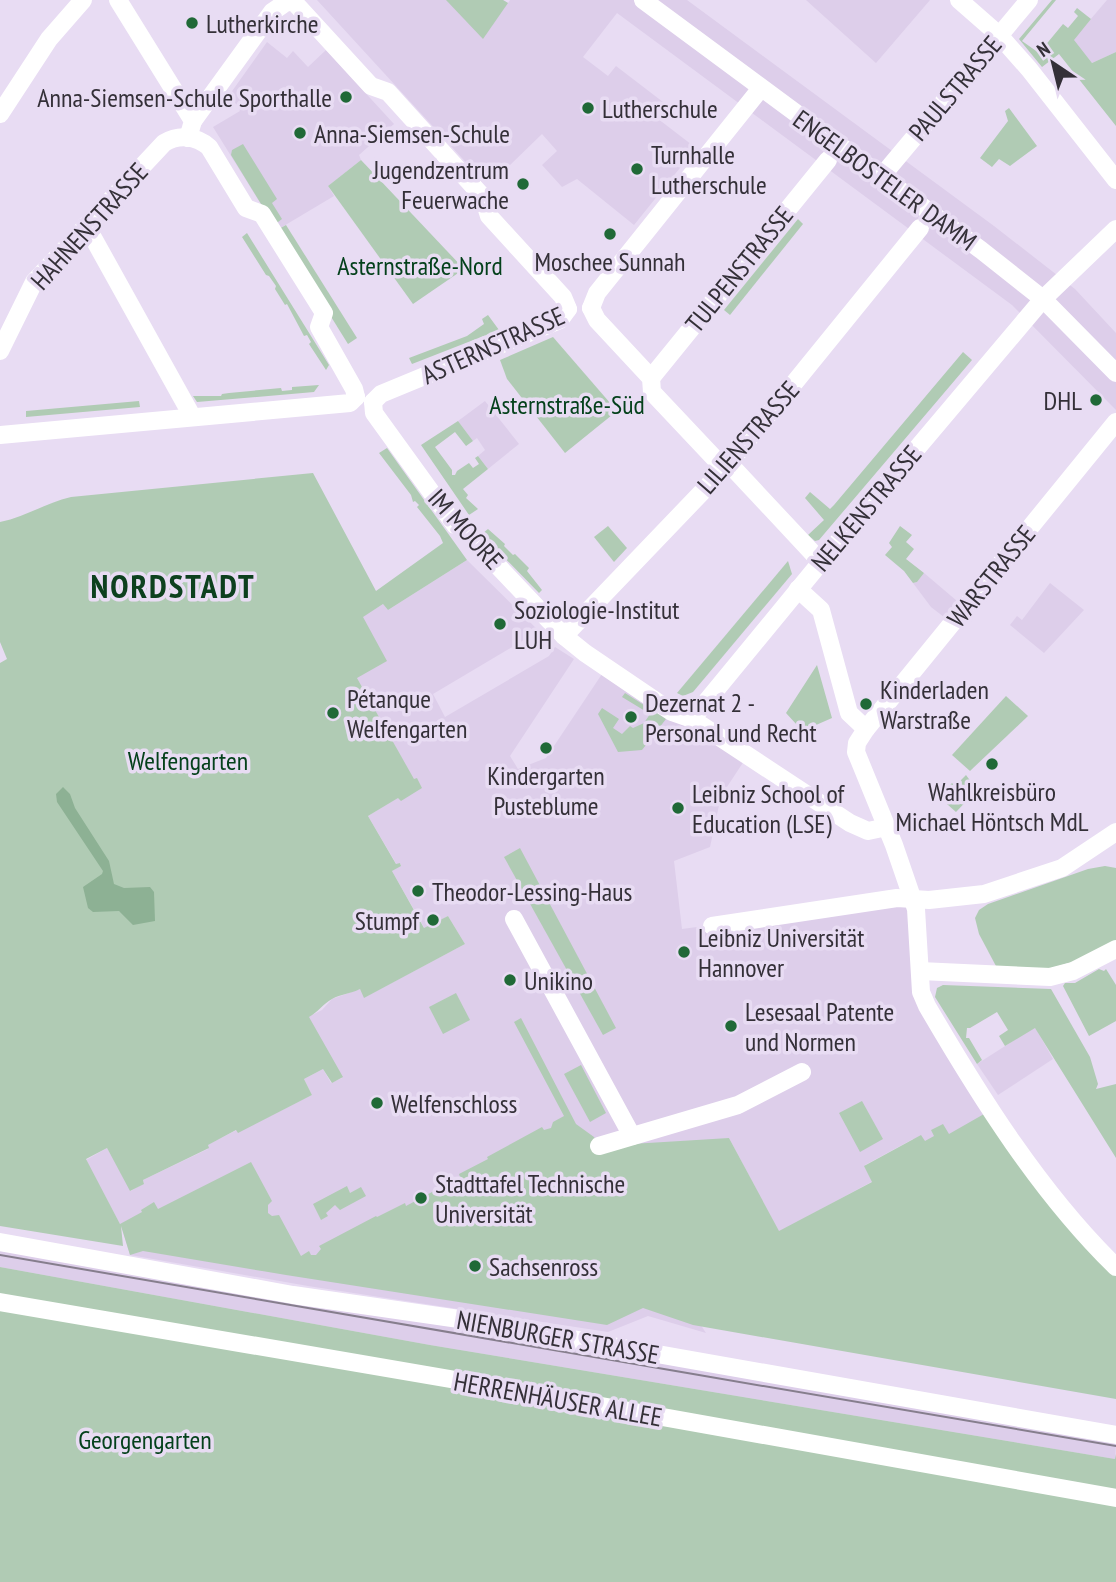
<svg xmlns="http://www.w3.org/2000/svg" width="1116" height="1582" viewBox="0 0 1116 1582" font-family="'PT Sans Narrow',sans-serif">
<rect width="100%" height="100%" fill="#e8dcf3"/>
<g fill="#ddceea">
<path d="M317 0H503L508 3 510 0H687L994 226 1075 289 1116 333V410L1012 305 617 13 583 57 608 76 616 66 663 102 653 115 696 148 634 225 577 179 562 187 542 165 557 151 542 134 506 169 501 164 483 181Z"/>
<path d="M806 0H930L876 63Z"/>
<path d="M1107 0H1116V52L1092 63 1073 40Z"/>
<path d="M267 42 287 58 293 51 308 67 326 50 394 124 359 155 361 160 328 186 334 196 277 230 213 127 240 111 230 94Z"/>
<path d="M485 401 519 444 488 469 478 456 485 450 477 438 473 441 458 421Z"/>
<path d="M467 560 539 631 433 694 445 717 549 656 555 647 574 659 510 756 518 769 546 758 606 668 748 755 721 796 710 847 674 861 682 929 913 898 921 992 991 1110 922 1154 913 1139 865 1165 873 1181 779 1232 729 1138 697 1319 706 1333 648 1316 608 1332 308 1286 130 1255 122 1228 86 1160 107 1148 131 1191 144 1183 143 1180 208 1149 207 1145 237 1130 238 1132 312 1095 304 1079 323 1069 331 1083 342 1078 308 1017 322 1010 332 999 360 989 365 997 465 944 448 916 425 929 392 871 401 865 400 863 397 865 368 816 399 797 400 800 414 780 357 678 362 617 383 604 388 610Z"/>
<path d="M924 573 957 601 944 617 931 607 913 583 917 582Z"/>
<path d="M1050 583 1084 610 1044 653 1010 625 1017 616 1022 620Z"/>
<path d="M1035 1027 1053 1059 998 1095 977 1064Z"/>
<path d="M0 1249 452 1326 1116 1443 1115 1459 430 1345 0 1267Z"/>
</g>
<g fill="#b0cbb4">
<path d="M446 0H503L508 3 483 39Z"/>
<path d="M1052 0H1056L1022 41 1039 53 1063 24 1068 28 1078 16 1074 12 1077 8 1091 19 1074 40 1092 63 1116 52V126L1059 54 1042 67 1019 39Z"/>
<path d="M1009 108 1037 146 1010 166 999 159 992 167 980 158 1008 121 1005 111Z"/>
<path d="M243 144 277 199 272 203 282 219 274 225 231 155 232 150Z"/>
<path d="M361 160 464 269 413 304 328 186Z"/>
<path d="M798 219 803 224 730 315 724 310Z"/>
<path d="M286 225 357 338 348 344 277 230Z"/>
<path d="M247 233 329 365 326 370 309 344 311 342 307 335 304 336 287 304 285 305 275 289 276 286 269 276 266 275 242 237Z"/>
<path d="M488 315 499 330 412 364 409 358 467 336 484 324 482 319Z"/>
<path d="M553 337 617 411 565 453 507 379 500 360Z"/>
<path d="M963 352 972 360 819 540 815 541 808 535 824 520 805 498 810 492 830 509 834 505Z"/>
<path d="M319 385 314 392 197 402 193 396H221L222 394 229 393 281 388 282 391 292 390V387Z"/>
<path d="M139 401 140 407 26 417V411Z"/>
<path d="M458 421 473 441 466 446 455 432 435 447 452 470V475H455L457 471 469 463 473 468 479 464 475 458 478 456 488 469 463 489 468 495 466 498 478 509 469 515 421 445Z"/>
<path d="M387 448 467 560 388 610 383 604 363 617 387 661 357 678 414 779 417 778 422 788 401 801 398 798 368 816 396 864 400 863 401 866 392 871 424 928 448 916 465 944 364 998 360 989C350 994 341 994 332 999 323 1004 318 1012 309 1017L343 1077 332 1083 323 1069 304 1079 312 1095 238 1133 236 1130 208 1145 209 1148 143 1180 144 1184 130 1191 107 1148 86 1159 120 1224 142 1212 141 1210 154 1202 158 1209 251 1162 272 1201 268 1205V1213L272 1216 279 1215 301 1256 309 1251 311 1255H316L321 1249 319 1246 376 1216 377 1217 405 1203 406 1206 460 1177 459 1174 488 1159 487 1157 542 1127 544 1130 551 1128 553 1122 564 1116 514 1022 521 1018 576 1124 594 1137 599 1146 729 1138 779 1231 872 1182 864 1166 921 1135 925 1141 934 1136 931 1130 943 1124 949 1134 991 1110 1116 1267V1399L693 1325 643 1308 607 1325 286 1275 143 1251 130 1255 121 1226 123 1246 0 1226V663L7 659 0 642V522C25 517 46 503 71 497L313 473 376 591 443 543 440 536 417 507 419 505 415 501 413 502 411 495 379 453Z"/>
<path d="M608 526 627 548 614 562 594 537Z"/>
<path d="M900 526 912 535 906 542 914 549 906 559 924 573 917 582 913 583 904 571 885 555 892 547 889 543Z"/>
<path d="M488 529 505 544 504 546 513 555 515 554 529 568 527 571 542 590 539 593 490 543 483 533Z"/>
<path d="M788 561 792 574 693 692 683 696 677 693Z"/>
<path d="M817 665 832 718 816 725 813 733 808 737 786 713Z"/>
<path d="M625 693 666 719 642 750 618 752 598 714 602 708 619 719 613 728 622 734 630 726 633 728 644 723 650 714 622 697Z"/>
<path d="M1006 696 1028 716 970 771 952 755Z"/>
<path d="M966 775 977 790 956 812 939 797 952 783 955 786Z"/>
<path d="M520 848 616 1028 603 1035 504 857Z"/>
<path d="M1105 866 1116 868V941L1092 956 1042 971 997 968 979 934 975 918 979 910 988 904 1088 869Z"/>
<path d="M1099 969 1104 971 1106 969 1116 985V1021L1089 1036 1063 986 1065 983H1075Z"/>
<path d="M943 985 1051 989 1090 1057 1098 1084 1096 1089 1116 1084V1158L1035 1028 1005 1046 999 1036 1008 1030 997 1012 970 1028H967L966 1038H969L982 1060 977 1064 935 997 937 988Z"/>
<path d="M456 993 470 1020 443 1034 429 1007Z"/>
<path d="M581 1065 606 1113 590 1122 564 1074Z"/>
<path d="M862 1101 883 1139 860 1152 839 1113Z"/>
<path d="M347 1186 350 1193 361 1187 366 1196 340 1210 335 1205 326 1213 328 1216 321 1220 313 1204Z"/>
<path d="M0 1267 430 1345 1115 1459 1116 1454V1582H0Z"/>
</g>
<path fill="#8db194" d="M63 787 70 794 75 808 109 861 114 884 124 888 150 887 154 892 155 921 133 925 119 911 93 912 88 908 83 887 102 874 103 871 57 802 56 794Z"/>
<g fill="none" stroke-linecap="round" stroke-linejoin="round">
<g stroke="#fff" stroke-width="18">
<path d="M118 0 193 121 188 138"/>
<path d="M643 0 981 250 1043 299 1116 373"/>
<path d="M959 0 999 35 1029 69 1116 180"/>
<path d="M293 1 371 86 388 92 483 197 489 216 563 297 568 309"/>
<path d="M0 114 49 39 83 0"/>
<path d="M193 121 272 12 285 3 293 1"/>
<path d="M881 177 1029 0"/>
<path d="M86 225 192 416"/>
<path d="M591 308 597 320 651 378 652 392 718 462 735 470 821 562"/>
<path d="M591 308 597 293 761 88"/>
<path d="M0 351 34 282 164 143C179 134 196 136 209 147L246 208 262 214 324 313 319 327 354 389 356 397"/>
<path d="M651 378 828 160"/>
<path d="M373 402 374 413 455 525H464L478 545 564 636 585 653 672 712 692 719 850 823 868 831 887 827"/>
<path d="M373 402 381 394 560 320 568 309"/>
<path d="M0 435 350 403 356 397"/>
<path d="M798 589 821 610 849 713 866 729 857 743 856 752 894 845 916 909 921 992 927 1006C980 1097 1041 1194 1116 1267"/>
<path d="M564 636 726 467 920 228"/>
<path d="M692 719 821 562 1043 299 1116 229"/>
<path d="M866 729 1116 422"/>
<path d="M514 919 632 1136"/>
<path d="M712 926 897 898 929 900 984 894 1062 868 1116 832"/>
<path d="M920 971 1050 977 1073 971 1116 949"/>
<path d="M599 1146 738 1105 802 1072"/>
<path d="M0 1242 293 1295 459 1319 1116 1435"/>
<path d="M0 1302 456 1380 1116 1498"/>
</g>
<path stroke="#867e8d" stroke-width="2" d="M0 1255C372 1321 744 1382 1116 1446"/>
</g>
<g fill="#206937" stroke="#e8dcf3" stroke-width="2.5">
<circle cx="192" cy="23" r="7"/>
<circle cx="346" cy="97" r="7"/>
<circle cx="588" cy="108" r="7"/>
<circle cx="300" cy="133" r="7"/>
<circle cx="637" cy="169" r="7"/>
<circle cx="523" cy="184" r="7"/>
<circle cx="610" cy="234" r="7"/>
<circle cx="1096" cy="400" r="7"/>
<circle cx="500" cy="624" r="7"/>
<circle cx="866" cy="704" r="7"/>
<circle cx="333" cy="713" r="7"/>
<circle cx="631" cy="717" r="7"/>
<circle cx="546" cy="748" r="7"/>
<circle cx="992" cy="764" r="7"/>
<circle cx="678" cy="808" r="7"/>
<circle cx="418" cy="891" r="7"/>
<circle cx="433" cy="920" r="7"/>
<circle cx="684" cy="952" r="7"/>
<circle cx="510" cy="980" r="7"/>
<circle cx="731" cy="1026" r="7"/>
<circle cx="377" cy="1103" r="7"/>
<circle cx="421" cy="1198" r="7"/>
<circle cx="475" cy="1266" r="7"/>
</g>
<g text-anchor="middle" dominant-baseline="central" stroke-width="7" stroke-linejoin="round" paint-order="stroke">
<g font-size="26" fill="#343038" stroke="#e8dcf3" text-anchor="start">
<text x="206" y="23">Lutherkirche</text>
<text x="332" y="97" text-anchor="end">Anna-Siemsen-Schule Sporthalle</text>
<text x="602" y="108">Lutherschule</text>
<text x="314" y="133">Anna-Siemsen-Schule</text>
<text x="651" y="154">Turnhalle<tspan x="651" dy="30">Lutherschule</tspan></text>
<text x="509" y="169" text-anchor="end">Jugendzentrum<tspan x="509" dy="30">Feuerwache</tspan></text>
<text x="610" y="261" text-anchor="middle">Moschee Sunnah</text>
<text x="1082" y="400" text-anchor="end">DHL</text>
<text x="514" y="609">Soziologie-Institut<tspan x="514" dy="30">LUH</tspan></text>
<text x="880" y="689">Kinderladen<tspan x="880" dy="30">Warstraße</tspan></text>
<text x="347" y="698">Pétanque<tspan x="347" dy="30">Welfengarten</tspan></text>
<text x="645" y="702">Dezernat 2 -<tspan x="645" dy="30">Personal und Recht</tspan></text>
<text x="546" y="775" text-anchor="middle">Kindergarten<tspan x="546" dy="30">Pusteblume</tspan></text>
<text x="992" y="791" text-anchor="middle">Wahlkreisbüro<tspan x="992" dy="30">Michael Höntsch MdL</tspan></text>
<text x="692" y="793">Leibniz School of<tspan x="692" dy="30">Education (LSE)</tspan></text>
<text x="432" y="891">Theodor-Lessing-Haus</text>
<text x="419" y="920" text-anchor="end">Stumpf</text>
<text x="698" y="937">Leibniz Universität<tspan x="698" dy="30">Hannover</tspan></text>
<text x="524" y="980">Unikino</text>
<text x="745" y="1011">Lesesaal Patente<tspan x="745" dy="30">und Normen</tspan></text>
<text x="391" y="1103">Welfenschloss</text>
<text x="435" y="1183">Stadttafel Technische<tspan x="435" dy="30">Universität</tspan></text>
<text x="489" y="1266">Sachsenross</text>
</g>
<g font-size="26" fill="#343038" stroke="#e8dcf3">
<text transform="translate(955 88) rotate(-50)">PAULSTRASSE</text>
<text transform="translate(885 180) rotate(36)">ENGELBOSTELER DAMM</text>
<text transform="translate(89 226) rotate(-48)">HAHNENSTRASSE</text>
<text transform="translate(739 269) rotate(-51)">TULPENSTRASSE</text>
<text transform="translate(493 345) rotate(-24)">ASTERNSTRASSE</text>
<text transform="translate(748 437) rotate(-49)">LILIENSTRASSE</text>
<text transform="translate(866 508) rotate(-50)">NELKENSTRASSE</text>
<text transform="translate(466 529) rotate(48)">IM MOORE</text>
<text transform="translate(991 576) rotate(-51)">WARSTRASSE</text>
<text transform="translate(558 1337) rotate(10)">NIENBURGER STRASSE</text>
<text transform="translate(558 1399) rotate(10)">HERRENHÄUSER ALLEE</text>
</g>
<g font-size="26" fill="#04411b" stroke="#e8dcf3">
<text x="420" y="265">Asternstraße-Nord</text>
<text x="567" y="404">Asternstraße-Süd</text>
<text x="188" y="760">Welfengarten</text>
<text x="145" y="1439">Georgengarten</text>
</g>
<g font-size="33" font-weight="bold" letter-spacing="2" fill="#0d401e" stroke="#e8dcf3">
<text x="173" y="585">NORDSTADT</text>
</g>
</g>
<g transform="translate(1053 63) rotate(325)" stroke="#e8dcf3" stroke-width="5" paint-order="stroke">
<path d="M0-5L12 26L0 18L-12 26Z" fill="#343038"/>
<text y="-10" font-size="19" font-weight="bold" text-anchor="middle" fill="#343038">N</text>
</g>
</svg>
